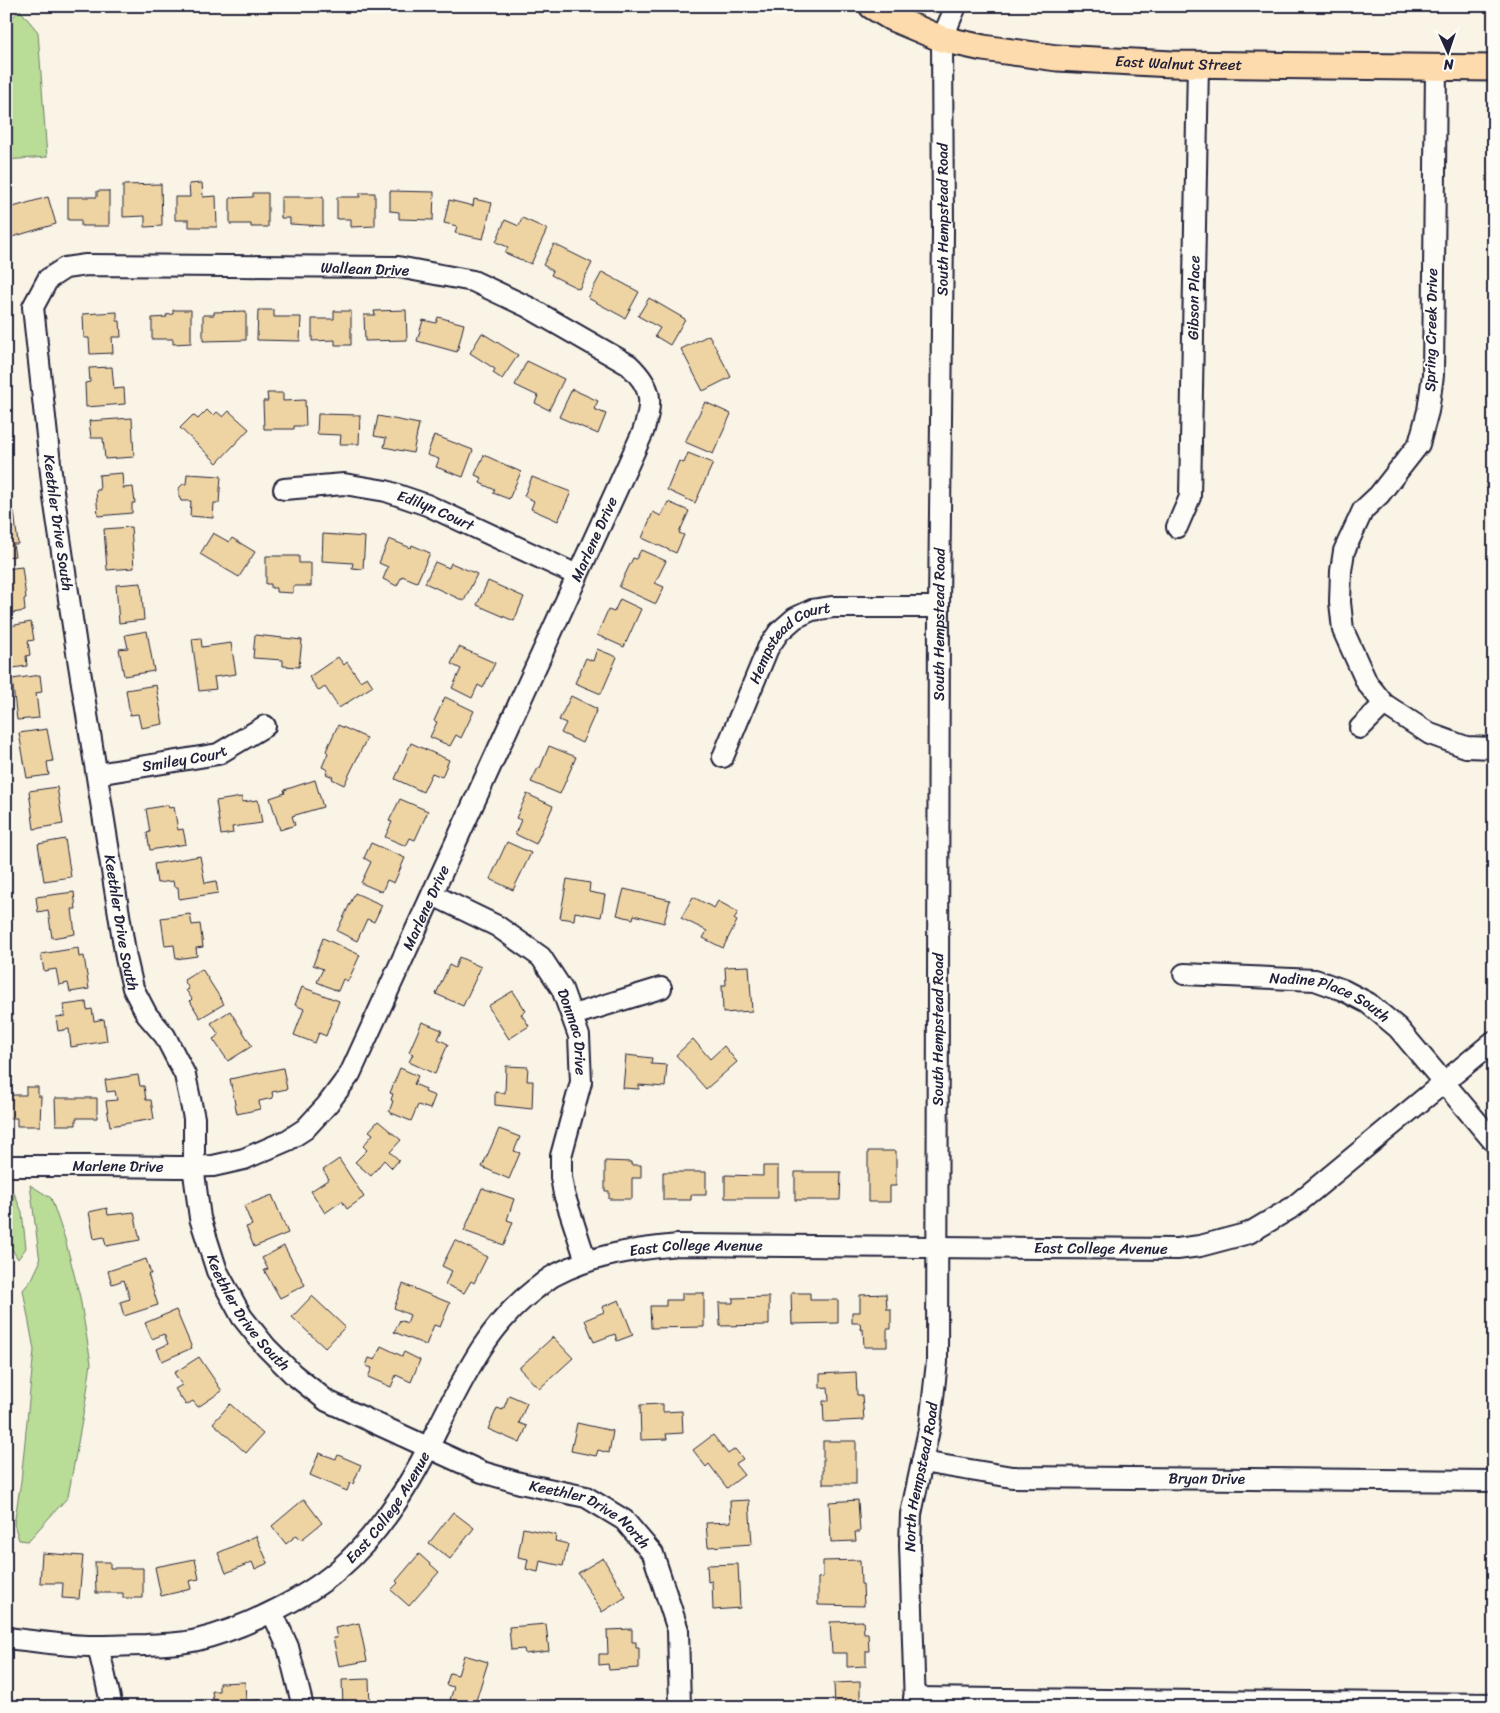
<svg xmlns="http://www.w3.org/2000/svg" width="1500" height="1713" viewBox="0 0 1500 1713" font-family="Sriracha,sans-serif">
<rect width="100%" height="100%" fill="#faf4e6"/>
<filter id="ink" filterUnits="userSpaceOnUse"><feTurbulence type="fractalNoise" baseFrequency=".02" numOctaves="2"/><feDisplacementMap in="SourceGraphic" scale="10" xChannelSelector="R" yChannelSelector="G"/><feConvolveMatrix kernelMatrix="1 2 1 2 8 2 1 2 1" color-interpolation-filters="sRGB"/></filter>
<g filter="url(#ink)">
<g fill="#b9dc97" stroke="#6e7f69">
<path d="M20 10 38 32 47 157 6 160V23Z"/>
<path d="M30 1185 51 1198 65 1239 80 1297 91 1363 86 1399 68 1497 28 1541 19 1540 14 1524 21 1481 34 1350 23 1290 32 1279 40 1262Z"/>
<path d="M14 1193 22 1212 26 1248 18 1259 10 1246 9 1220Z"/>
</g>
<g fill="#efd4a3" stroke="#22223b">
<path d="M202 183 203 197 216 196 217 227H189V220H175V197H190L189 184Z"/>
<path d="M161 184 162 226 145 227V216L123 217V185Z"/>
<path d="M97 191H109V226H81V220H68V197H97Z"/>
<path d="M390 191 434 192 433 220 399 219V212L390 211Z"/>
<path d="M253 193H268V227H251V224H230V198L253 197Z"/>
<path d="M360 193H375V226L351 227V219H337V197H360Z"/>
<path d="M48 197 56 224 12 237 6 216V209Z"/>
<path d="M281 197H323V226L290 224V218H281Z"/>
<path d="M474 199 492 203 483 239 455 233 457 226 444 223 449 200 473 206Z"/>
<path d="M522 218 547 229 531 264 505 253 508 247 496 242 505 220 519 226Z"/>
<path d="M554 244 592 263 579 289 551 275 553 271 543 265Z"/>
<path d="M602 272 639 292 625 318 588 298Z"/>
<path d="M649 298 685 319 670 345 655 336 660 328 638 316Z"/>
<path d="M173 310H191V343L173 344V339H152V318L167 317 166 315 173 314Z"/>
<path d="M258 310H274V317H301L300 341 257 340Z"/>
<path d="M406 310 407 340 365 341 364 315H375L374 311Z"/>
<path d="M246 311V340L203 341V315H214V312Z"/>
<path d="M334 311H351V345H335V340L312 341V319H334Z"/>
<path d="M117 312V321H120L121 337H112L113 353 90 354 89 338H84L83 314Z"/>
<path d="M438 317 464 324 457 352 417 341 423 320 436 323Z"/>
<path d="M482 333 518 355 502 379 493 373 495 369 470 353Z"/>
<path d="M709 335 731 377 703 391 681 349Z"/>
<path d="M527 361 564 379 549 410 535 403 538 396 515 385Z"/>
<path d="M112 367 114 389 124 388 125 404 86 407 85 383 90 382 89 368Z"/>
<path d="M572 389 598 401 594 409 606 414 598 434 559 417Z"/>
<path d="M267 393H283V401L305 400 306 426H294V429H264L263 401H268Z"/>
<path d="M705 402 731 414 713 454 685 442Z"/>
<path d="M207 410 213 416 217 412 223 417 229 411 249 429 217 463 180 428 193 415 198 419Z"/>
<path d="M318 414 360 415 359 444H340L341 435 317 434Z"/>
<path d="M378 416 419 424 413 453 384 447 386 438 374 436Z"/>
<path d="M132 418 134 457 105 459 103 438H91L89 421Z"/>
<path d="M434 435 473 450 463 477 436 467 439 459 427 455Z"/>
<path d="M688 453 713 463 695 503 667 490 679 461 684 463Z"/>
<path d="M484 455 521 472 509 499 493 493 495 490 480 483 482 478 475 475Z"/>
<path d="M122 473 123 488 133 487 135 503H132V513L98 516 96 490H100L99 475Z"/>
<path d="M187 474 221 476 219 503H214L213 518 190 516 191 501H181L179 496V488L183 484H186Z"/>
<path d="M532 477 571 492 558 521 531 509 534 501 524 496Z"/>
<path d="M668 502 689 511 679 533 684 535 676 553 642 538 653 512 661 516Z"/>
<path d="M14 511 18 544H13L15 556 6 557V512Z"/>
<path d="M131 527 134 568 107 570 104 529Z"/>
<path d="M213 533 229 542 232 538 255 552 239 577 200 554Z"/>
<path d="M323 534 365 537 363 569 352 568 353 563 322 561Z"/>
<path d="M389 539 411 548 412 545 430 553 417 582 402 576 397 586 383 579 388 567 379 563Z"/>
<path d="M641 550 666 561 655 583 664 587 656 604 619 587 633 558 636 559Z"/>
<path d="M266 556H299V563H311V586H293V593L276 592V588H271V584H266Z"/>
<path d="M435 562 449 568 451 563 477 574 464 601 425 583Z"/>
<path d="M22 567 26 598 24 599 25 611 6 614V569Z"/>
<path d="M488 581 524 597 514 621 477 605Z"/>
<path d="M141 583 144 620 119 623 116 585Z"/>
<path d="M620 599 641 609 624 647 597 635 608 610 614 612Z"/>
<path d="M31 622 34 640 28 641 30 655 26 656 27 666 6 669V632L11 631 10 626Z"/>
<path d="M147 631 154 671 124 676 119 649 128 648 125 635Z"/>
<path d="M255 635 302 640 299 667 283 666V660L253 658Z"/>
<path d="M201 638 202 647 231 643 236 674 214 677 216 689 199 691 192 639Z"/>
<path d="M459 647 495 663 483 688 478 685 472 698 452 688 461 669 451 664Z"/>
<path d="M597 649 617 657 601 694 575 683 586 658 593 661Z"/>
<path d="M338 657 344 665 347 662 360 681 367 677 373 686 339 708 325 687 319 691 309 677Z"/>
<path d="M40 675 42 692 36 693 39 718 17 720 12 679Z"/>
<path d="M156 685 163 724 141 728 138 714 130 715 126 690Z"/>
<path d="M571 696 597 709 582 743 561 733 566 723 559 720Z"/>
<path d="M445 697 474 711 461 738 456 735 450 746 430 737 437 722 434 721Z"/>
<path d="M338 725 367 738 344 785 332 779 333 777 326 774 328 770 322 767 328 753 326 751Z"/>
<path d="M47 729 53 761 47 762 49 775 27 778 19 733Z"/>
<path d="M411 743 449 760 442 777 432 773 423 792 395 779Z"/>
<path d="M549 746 576 757 560 794 531 782 538 768H540Z"/>
<path d="M315 780 323 807 292 816 295 825 280 830 270 798 285 793 284 790Z"/>
<path d="M57 787 63 824 34 829 29 791Z"/>
<path d="M527 794 553 806 536 844 515 834 521 820 516 818Z"/>
<path d="M242 797V802L258 800 262 823 232 827 233 833 221 835 216 801Z"/>
<path d="M400 799 428 811 415 840 410 838 406 846 385 837 392 822 389 821Z"/>
<path d="M168 805 169 808 174 807 178 830 183 829 186 844 150 850 147 833 150 832 146 809Z"/>
<path d="M65 839 71 877 44 881 38 844Z"/>
<path d="M507 842 531 853 513 890 490 879Z"/>
<path d="M371 843 405 858 394 883 387 880 382 892 361 883 371 862 364 858Z"/>
<path d="M200 856 205 883 216 881 218 893 179 899 178 887H174L173 881 157 883 154 864Z"/>
<path d="M567 879 590 883 589 892 605 895 601 917 575 912 574 920 560 918Z"/>
<path d="M624 889 670 900 664 923 634 915 633 919 617 915Z"/>
<path d="M74 892 76 909H72L75 934 52 938 48 910 38 912 36 897Z"/>
<path d="M355 893 382 905 374 922 367 919 357 941 337 931Z"/>
<path d="M693 897 714 908 718 901 738 912 734 919 737 921 723 948 703 938 707 931 681 918Z"/>
<path d="M190 914 192 925 200 924 203 947 196 948 197 956 176 959 174 945 165 946 161 918Z"/>
<path d="M323 938 360 955 348 981 343 979 338 991 317 982 323 969 313 965Z"/>
<path d="M78 948 79 957 84 956 89 989 70 992 68 983 59 985 56 969 44 971 41 954Z"/>
<path d="M459 957 481 967 463 1006 436 994 449 965 455 968Z"/>
<path d="M749 966 752 1011 723 1013 722 985H726L725 967Z"/>
<path d="M202 969 224 1004 200 1018 190 1001 192 999 186 990 189 989 184 980Z"/>
<path d="M302 987 339 1001 326 1036 319 1033 315 1043 294 1035 304 1009 295 1005Z"/>
<path d="M513 991 526 1011 521 1014 529 1026 509 1039 488 1006Z"/>
<path d="M86 1002 87 1010 92 1009 94 1021 104 1019 107 1041 71 1047 69 1029 58 1031 56 1017 65 1016 64 1005Z"/>
<path d="M230 1011 252 1046 228 1061 213 1039 219 1035 211 1023Z"/>
<path d="M422 1022 442 1030 438 1039 448 1044 435 1074 409 1062 413 1054 409 1052Z"/>
<path d="M693 1039 710 1059 724 1046 737 1062 706 1089 676 1055Z"/>
<path d="M626 1055 652 1058 651 1064 667 1065 665 1087 639 1085V1089L623 1088Z"/>
<path d="M506 1066 528 1067 527 1081H533L532 1109 495 1105V1092L505 1093Z"/>
<path d="M283 1068 287 1089 272 1092 273 1098 259 1101 260 1109 237 1114 230 1079Z"/>
<path d="M400 1068 418 1076 414 1084 426 1089 425 1092 435 1096 430 1109 418 1105 411 1121 389 1112 393 1101 391 1100 393 1094 390 1093Z"/>
<path d="M138 1075 140 1086H144L146 1100H151L154 1119 110 1126 106 1101 117 1100 115 1091 107 1092 105 1080Z"/>
<path d="M26 1087H38V1096H41L40 1126H17V1118H6V1095H26Z"/>
<path d="M55 1098H97V1118H76V1125H56Z"/>
<path d="M378 1121 401 1140 390 1152 399 1160 392 1168 384 1160 371 1176 355 1162 367 1150 363 1146 373 1134 369 1131Z"/>
<path d="M499 1129 520 1137 514 1151 520 1153 509 1179 482 1167Z"/>
<path d="M868 1151H896V1186H890V1202H868Z"/>
<path d="M339 1159 364 1197 347 1209 342 1201 325 1213 311 1191 329 1179 323 1170Z"/>
<path d="M605 1161 631 1162V1165H641V1178H632V1199H609V1191H605Z"/>
<path d="M763 1166H778V1198H725V1175L763 1176Z"/>
<path d="M663 1172H706V1195H691V1200H663Z"/>
<path d="M795 1172H841L840 1200H795Z"/>
<path d="M482 1188 514 1199 507 1220 513 1222 504 1245 464 1231Z"/>
<path d="M272 1195 288 1233 254 1247 246 1227 252 1225 244 1206Z"/>
<path d="M107 1208 108 1215 134 1212 140 1240 106 1246 104 1237 94 1239 89 1212Z"/>
<path d="M455 1240 487 1257 474 1283 471 1281 464 1293 445 1284 452 1271 442 1266Z"/>
<path d="M284 1246 305 1285 280 1298 264 1270 268 1269 262 1258Z"/>
<path d="M146 1259 151 1274H148L158 1305 124 1316 120 1302 130 1299 124 1280 112 1284 108 1271Z"/>
<path d="M403 1284 450 1303 440 1327 434 1325 426 1345 394 1332 400 1320 407 1323 410 1315 394 1308Z"/>
<path d="M682 1293H704V1327L651 1328 650 1306H666V1300H682Z"/>
<path d="M791 1293H810V1300H838V1323L792 1324Z"/>
<path d="M886 1294 887 1309H891V1329H887V1347H864L863 1329 861 1330 860 1323H852V1312H860V1295Z"/>
<path d="M312 1296 345 1327 325 1348 292 1317Z"/>
<path d="M769 1297V1325L720 1326 719 1303H733V1298Z"/>
<path d="M619 1300 633 1335 617 1341 615 1334 594 1342 585 1320 604 1312 602 1307Z"/>
<path d="M176 1310 192 1348 162 1361 157 1349 168 1344 164 1334 152 1339 145 1323Z"/>
<path d="M553 1337 573 1358 539 1389 519 1368Z"/>
<path d="M381 1346 402 1356 404 1352 420 1360 411 1382 396 1375 391 1387 368 1377 372 1368 366 1366 369 1358 375 1360Z"/>
<path d="M199 1357 222 1391 198 1407 193 1401 186 1405 175 1389 182 1385 174 1373Z"/>
<path d="M856 1372 857 1395H862L864 1420 824 1422 823 1401H829L828 1387 820 1388V1374Z"/>
<path d="M509 1395 527 1403 519 1423 527 1426 520 1443 488 1429 497 1408 503 1410Z"/>
<path d="M230 1404 263 1434 246 1453 213 1423Z"/>
<path d="M663 1404V1412L682 1411 683 1433 666 1434 667 1439 641 1440 640 1405Z"/>
<path d="M577 1423 613 1431 609 1453 598 1450 596 1456 571 1451Z"/>
<path d="M713 1435 728 1454 735 1449 743 1459 735 1464 744 1475 727 1488 709 1464 706 1467 693 1450Z"/>
<rect x="823" y="1441" width="33" height="43"/>
<path d="M319 1453 336 1459 338 1455 361 1465 353 1484 350 1483 347 1491 310 1475Z"/>
<path d="M304 1499 322 1523 301 1540 297 1535 286 1544 272 1526Z"/>
<path d="M749 1500 752 1544 708 1547 706 1523 731 1522 730 1501Z"/>
<path d="M858 1500 860 1532H855L856 1541 831 1542 829 1502Z"/>
<path d="M453 1512 474 1528 450 1559 429 1543Z"/>
<path d="M523 1528 556 1535 555 1541 568 1544 563 1566 540 1561 538 1572 526 1569 528 1559 518 1557Z"/>
<path d="M256 1536 268 1563 255 1569 252 1562 226 1573 218 1553Z"/>
<path d="M42 1553 83 1556 79 1599 62 1598 63 1583H40Z"/>
<path d="M419 1554 439 1572 409 1606 391 1590 398 1583 396 1581Z"/>
<path d="M603 1558 626 1597 602 1612 578 1573Z"/>
<path d="M195 1559 199 1579 189 1581 191 1589 161 1596 155 1567Z"/>
<path d="M860 1560 861 1584H863L864 1606 818 1605V1578L823 1577V1561Z"/>
<path d="M95 1562H110V1568H143V1598H123V1593H96Z"/>
<path d="M738 1564 740 1608 713 1610 712 1581 708 1582 707 1565Z"/>
<path d="M863 1621 864 1633H868L869 1651H866V1666L847 1667V1653H832L830 1622Z"/>
<path d="M359 1623 367 1661 339 1666 333 1638H337L335 1628Z"/>
<path d="M546 1624 549 1651 525 1654 524 1649 511 1650 509 1627Z"/>
<path d="M632 1629V1642H636V1648H639V1668L609 1670 608 1664 599 1665V1654H608L607 1630Z"/>
<path d="M464 1655 488 1662 474 1707H461L449 1703 454 1687 446 1685 450 1673 458 1675Z"/>
<path d="M369 1679 370 1707H343L342 1680Z"/>
<path d="M245 1682 246 1701 260 1700V1707H220L219 1700H213L212 1691H219V1683Z"/>
<path d="M860 1682V1699H868V1707H835L834 1683Z"/>
</g>
<g fill="none" stroke-linecap="round" stroke-linejoin="round">
<defs>
<g id="minor">
<path d="M1436 67 1433 375 1428 411 1419 444 1379 495 1363 510 1344 551 1341 571 1340 602 1343 630 1367 683 1384 704 1430 734 1466 747 1494 748"/>
<path id="s1" d="M284 489 344 484 386 491 427 505 577 575"/>
<path id="s2" d="M1177 527 1190 497 1198 64"/>
<path d="M1360 728 1384 704"/>
<path id="s3" d="M723 757 768 648 779 632 795 618 812 610 833 607H939"/>
<path id="s4" d="M97 774 218 754 265 726"/>
<path id="s5" d="M433 895 497 926 541 957 562 989 579 1036 581 1082 561 1156V1177L564 1194 586 1261"/>
<path id="s6" d="M1184 974 1315 980 1343 990 1368 1003 1398 1028 1494 1142"/>
<path d="M573 1015 661 988"/>
<path id="s7" d="M6 1166H102L177 1167 213 1166 244 1159 288 1140 305 1129 327 1105 350 1074 643 432C653 402 653 388 629 365L528 307 473 281 398 267 86 265 65 268 48 279 33 307 53 491 76 646 126 958 133 988 147 1015 165 1036 185 1075 194 1118V1173L200 1218 217 1271 242 1317 266 1347 293 1374 327 1401 482 1472 520 1483 586 1497 624 1520 653 1554 678 1630 680 1707"/>
<path id="s8" d="M922 1462 1012 1477 1494 1481"/>
<path d="M272 1612 288 1647 303 1707"/>
<path id="s9" d="M6 1638C37 1641 68 1647 100 1646 115 1646 131 1645 146 1645 163 1644 181 1644 197 1640 242 1629 303 1600 338 1570 380 1534 412 1482 436 1432 463 1379 486 1327 534 1290 541 1285 547 1279 555 1275 593 1255 635 1249 678 1245L1177 1249 1200 1246 1249 1233 1293 1207 1494 1041"/>
<path d="M98 1646 112 1707"/>
<path d="M914 1698 1494 1704"/>
<path id="s10" d="M915 1707 910 1545 911 1514 930 1425 937 1362 939 607 943 232 942 39 956 6"/>
</g>
<g id="major">
<path id="s11" d="M872 6 892 18 942 39 983 48 1057 58 1172 64 1494 68"/>
</g>
</defs>
<use href="#minor" stroke="#22223b" stroke-width="24"/>
<use href="#major" stroke="#22223b" stroke-width="29"/>
<use href="#minor" stroke="#fdfcf7" stroke-width="20"/>
<use href="#major" stroke="#fedbac" stroke-width="25"/>
</g>
</g>
<g text-anchor="middle" dominant-baseline="central" stroke-width="4" stroke-linejoin="round" paint-order="stroke">
<g font-size="15" fill="#22223b" stroke="#fdfcf7">
<text stroke="none"><textPath href="#s11" startOffset="316">East Walnut Street</textPath></text>
<text stroke="none"><textPath href="#s10" startOffset="1490">South Hempstead Road</textPath></text>
<text transform="translate(365 269) rotate(2)">Wallean Drive</text>
<text stroke="none"><textPath href="#s2" startOffset="232">Gibson Place</textPath></text>
<text transform="translate(1431 330) rotate(-89)">Spring Creek Drive</text>
<text stroke="none"><textPath href="#s1" startOffset="156">Edilyn Court</textPath></text>
<text stroke="none"><textPath href="#s7" startOffset="2014">Keethler Drive South</textPath></text>
<text stroke="none"><textPath href="#s7" startOffset="966">Marlene Drive</textPath></text>
<text stroke="none"><textPath href="#s10" startOffset="1085">South Hempstead Road</textPath></text>
<text stroke="none"><textPath href="#s3" startOffset="138">Hempstead Court</textPath></text>
<text stroke="none"><textPath href="#s4" startOffset="89">Smiley Court</textPath></text>
<text stroke="none"><textPath href="#s7" startOffset="561">Marlene Drive</textPath></text>
<text stroke="none"><textPath href="#s7" startOffset="2419">Keethler Drive South</textPath></text>
<text stroke="none"><textPath href="#s6" startOffset="150">Nadine Place South</textPath></text>
<text stroke="none"><textPath href="#s10" startOffset="680">South Hempstead Road</textPath></text>
<text stroke="none"><textPath href="#s5" startOffset="208">Donmac Drive</textPath></text>
<text stroke="none"><textPath href="#s7" startOffset="112">Marlene Drive</textPath></text>
<text stroke="none"><textPath href="#s9" startOffset="1271">East College Avenue</textPath></text>
<text stroke="none"><textPath href="#s9" startOffset="866">East College Avenue</textPath></text>
<text stroke="none"><textPath href="#s7" startOffset="2839">Keethler Drive South</textPath></text>
<text stroke="none"><textPath href="#s10" startOffset="231">North Hempstead Road</textPath></text>
<text stroke="none"><textPath href="#s8" startOffset="286">Bryan Drive</textPath></text>
<text stroke="none"><textPath href="#s9" startOffset="431">East College Avenue</textPath></text>
<text stroke="none"><textPath href="#s7" startOffset="3248">Keethler Drive North</textPath></text>
</g>
</g>
<rect width="1500" height="1713" fill="none" stroke="#fdfcf7" stroke-width="25"/>
<rect x="12" y="12" width="1475" height="1688" fill="none" stroke="#22223b" stroke-width="2" filter="url(#ink)"/>
<g transform="translate(1448 52) rotate(177)" stroke="#fdfcf7" stroke-width="4" paint-order="stroke">
<path d="M0-4L9 19L0 12L-9 19Z" fill="#22223b"/>
<text y="-8" font-size="14" font-weight="bold" text-anchor="middle" fill="#22223b">N</text>
</g>
</svg>
